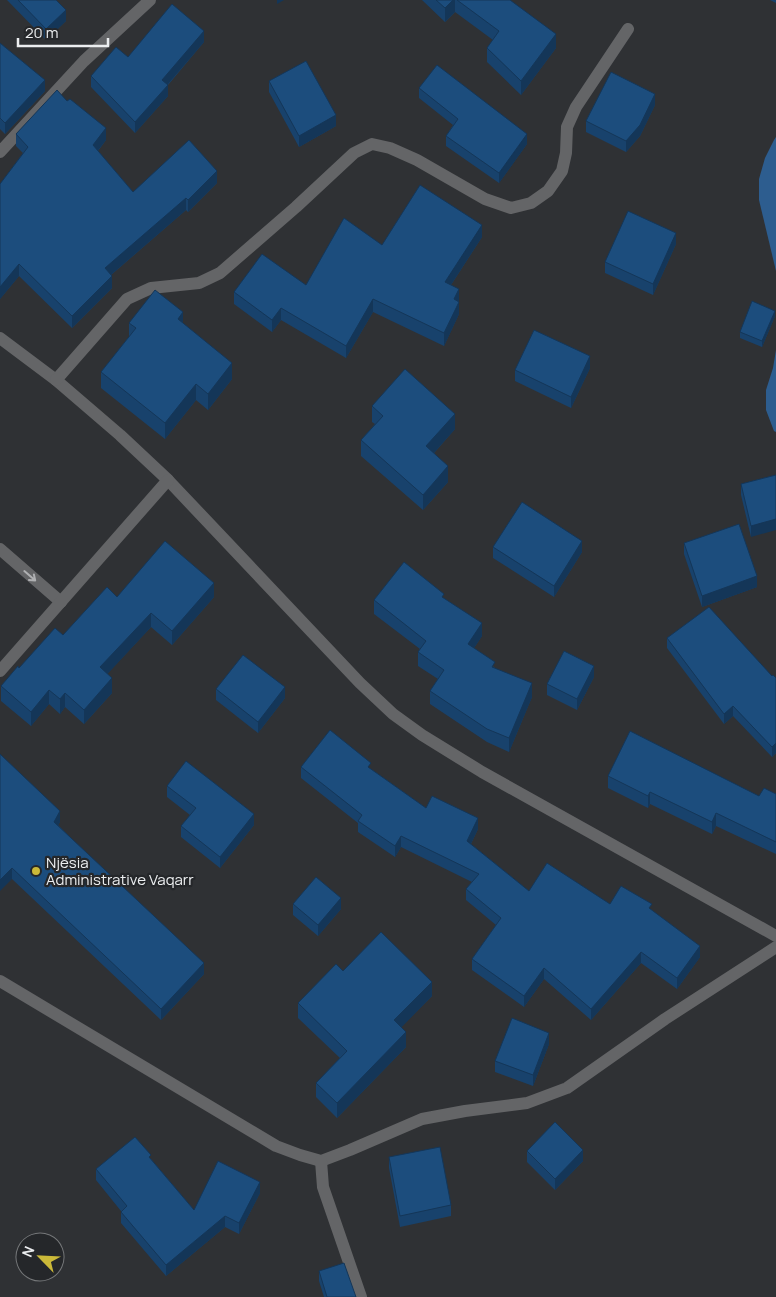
<svg xmlns="http://www.w3.org/2000/svg" width="776" height="1297" viewBox="0 0 776 1297" font-family="Manrope,sans-serif">
<rect width="100%" height="100%" fill="#2f3134"/>
<g fill="#2d5d8f">
<path d="M776 137V271L759 200V179L765 158 774 140Z"/>
<path d="M776 350V432L774 431 766 410V390L773 368Z"/>
</g>
<g fill="none" stroke-linecap="round" stroke-linejoin="round">
<g stroke="#646567" stroke-width="12">
<path d="M0 152 84 61 150 0"/>
<path d="M0 338 56 380 120 435 168 480 360 683 393 714 422 735 482 772 776 936"/>
<path d="M56 380 127 299 151 288 199 283 220 273 296 207 354 153 372 144 390 148 417 160 485 199 511 208 531 203 548 191 562 171 566 153 567 127 576 107 628 29"/>
<path d="M0 549 61 602"/>
<path d="M0 671 168 480"/>
<path d="M0 981 276 1146 300 1155 321 1161 350 1150 422 1119 465 1111 527 1103 567 1088 665 1019 776 947"/>
<path d="M321 1161 323 1187 361 1297"/>
</g>
</g>
<g fill="#18426c">
<path d="M7 0H56L66 21 46 40Z"/>
<path d="M422 0H510L556 48 521 95 487 62V48L493 40 455 12 445 22Z"/>
<path d="M770 0H776V3Z"/>
<path d="M204 42 168 85V96L135 133 91 87V76Z"/>
<path d="M0 43 45 91 5 134 0 129Z"/>
<path d="M269 81 336 126 299 147 269 92Z"/>
<path d="M419 88 527 144 499 183 446 146V136L453 125 419 98Z"/>
<path d="M655 105 640 136 626 152 586 132V121Z"/>
<path d="M16 134 106 140 98 151 133 192 217 183 188 212 186 210 111 275 112 288 72 328 19 276 0 299V184L23 153 16 146Z"/>
<path d="M482 237 451 285 459 301V314L444 346 373 312 346 358 281 320 272 332 234 304V292L306 285 382 245Z"/>
<path d="M676 244 653 295 605 273V262Z"/>
<path d="M775 316 762 347 740 338V332Z"/>
<path d="M129 323 183 324 232 379 208 410 196 400 165 439 101 388V372L129 337Z"/>
<path d="M590 368 571 408 515 381V370Z"/>
<path d="M372 406 455 429 434 453 448 482 423 510 361 456V440L375 424 372 422Z"/>
<path d="M776 475 751 537 741 495V484Z"/>
<path d="M684 543 757 587 702 607 684 554Z"/>
<path d="M493 547 582 552 554 597 493 558Z"/>
<path d="M117 597H214L172 645 151 627 107 674 112 693 84 724 65 707 60 714 49 704 31 726 1 701V686L19 668Z"/>
<path d="M444 598 482 636 474 648 495 668 532 697 509 752 487 742 430 704V691L438 679 418 666V652L420 649 374 614V600Z"/>
<path d="M667 638 776 678V753L772 757 733 716 724 724 667 648Z"/>
<path d="M594 677 577 710 547 695V684Z"/>
<path d="M216 689 285 698 258 733 216 700Z"/>
<path d="M0 754 60 822 58 825 204 974 161 1020 12 879Z"/>
<path d="M301 767 371 769 426 808 478 829 471 844 529 891 610 904 652 910 700 957 677 989 641 963 591 1020 544 979 524 1007 472 970V959L496 925 466 900V889L472 882 401 847 395 857 358 832V823L301 778Z"/>
<path d="M608 776 759 796 776 794V854L716 826 712 834 650 804 648 808 608 788Z"/>
<path d="M167 786 254 825 220 868 181 837V826L190 815 167 797Z"/>
<path d="M293 904 341 909 318 936 293 915Z"/>
<path d="M343 971 432 996 401 1027 406 1047 337 1118 316 1097V1083L340 1058 298 1018V1003Z"/>
<path d="M549 1044 533 1086 495 1072V1061Z"/>
<path d="M527 1151 583 1161 555 1190 527 1162Z"/>
<path d="M389 1157 451 1205V1216L400 1227 389 1168Z"/>
<path d="M151 1159 194 1210 260 1193 239 1234 225 1227 166 1276 121 1223V1211L96 1180V1169Z"/>
<path d="M319 1271 356 1297H324L319 1281Z"/>
</g>
<g fill="#143658">
<path d="M277 0H284L277 4Z"/>
<path d="M453 0H455V12L445 22V8Z"/>
<path d="M66 10V21L46 40V29Z"/>
<path d="M204 31V42L162 91V80Z"/>
<path d="M556 34V48L521 95V81Z"/>
<path d="M45 80V91L5 134V123Z"/>
<path d="M168 85V96L135 133V122Z"/>
<path d="M655 94V105L640 136 626 152V141Z"/>
<path d="M336 115V126L299 147V136Z"/>
<path d="M106 128V140L93 157V145Z"/>
<path d="M527 134V144L499 183V173Z"/>
<path d="M217 171V183L188 212V200Z"/>
<path d="M186 198V210L105 280V268Z"/>
<path d="M482 225V237L445 294V282Z"/>
<path d="M676 233V244L653 295V284Z"/>
<path d="M19 264V276L0 299V287Z"/>
<path d="M112 276V288L72 328V316Z"/>
<path d="M459 289V301L454 311V299Z"/>
<path d="M373 299V312L346 358V346Z"/>
<path d="M459 302V314L444 346V333Z"/>
<path d="M281 308V320L272 332V320Z"/>
<path d="M775 311V316L762 347V341Z"/>
<path d="M183 312V328L178 319Z"/>
<path d="M590 356V368L571 408V397Z"/>
<path d="M232 363V379L208 410V394Z"/>
<path d="M196 384V400L165 439V423Z"/>
<path d="M455 414V429L426 462V446Z"/>
<path d="M448 466V482L423 510V495Z"/>
<path d="M776 519V530L751 537V526Z"/>
<path d="M582 541V552L554 597V586Z"/>
<path d="M757 576V587L702 607V596Z"/>
<path d="M214 583V597L172 645V631Z"/>
<path d="M151 613V627L100 682V667Z"/>
<path d="M482 623V636L468 657V644Z"/>
<path d="M594 666V677L577 710V699Z"/>
<path d="M112 678V693L84 724V710Z"/>
<path d="M532 683V697L509 752V738Z"/>
<path d="M285 687V698L258 733V722Z"/>
<path d="M49 690V704L31 726V712Z"/>
<path d="M65 693V707L60 714V699Z"/>
<path d="M733 706V716L724 724V714Z"/>
<path d="M776 743V753L772 757V747Z"/>
<path d="M650 792V804L648 808V796Z"/>
<path d="M60 811V822L54 833V822Z"/>
<path d="M716 813V826L712 834V822Z"/>
<path d="M254 814V825L220 868V857Z"/>
<path d="M478 818V829L467 852V841Z"/>
<path d="M401 836V847L395 857V846Z"/>
<path d="M12 868V879L0 891V880Z"/>
<path d="M341 898V909L318 936V925Z"/>
<path d="M700 946V957L677 989V978Z"/>
<path d="M641 952V963L591 1020V1009Z"/>
<path d="M204 963V974L161 1020V1009Z"/>
<path d="M544 968V979L524 1007V996Z"/>
<path d="M432 982V996L394 1035V1020Z"/>
<path d="M406 1032V1047L337 1118V1103Z"/>
<path d="M549 1033V1044L533 1086V1075Z"/>
<path d="M583 1150V1161L555 1190V1179Z"/>
<path d="M260 1182V1193L239 1234V1223Z"/>
<path d="M225 1216V1227L166 1276V1265Z"/>
</g>
<g fill="#1c4d7d" stroke="#143658">
<path d="M18 0H56L66 10 46 29Z"/>
<path d="M436 0H453L445 8Z"/>
<path d="M457 0H510L556 34 521 81 487 48 499 31Z"/>
<path d="M172 4 204 31 162 80 168 85 135 122 91 76 116 47 128 57Z"/>
<path d="M0 43 45 80 5 123 0 118Z"/>
<path d="M306 61 336 115 299 136 269 81Z"/>
<path d="M437 65 527 134 499 173 446 136 458 119 419 88Z"/>
<path d="M611 72 655 94 640 125 626 141 586 121Z"/>
<path d="M57 90 67 101 70 99 106 128 93 145 133 192 189 140 217 171 188 200 186 198 105 268 112 276 72 316 19 264 0 287V184L28 147 16 134Z"/>
<path d="M420 185 482 225 445 282 459 289 454 299 459 302 444 333 373 299 346 346 281 308 272 320 234 292 262 254 306 285 344 218 382 245Z"/>
<path d="M628 211 676 233 653 284 605 262Z"/>
<path d="M155 290 183 312 178 319 232 363 208 394 196 384 165 423 101 372 136 328 129 323Z"/>
<path d="M752 301 775 311 762 341 740 332Z"/>
<path d="M534 330 590 356 571 397 515 370Z"/>
<path d="M405 369 455 414 426 446 448 466 423 495 361 440 383 416 372 406Z"/>
<path d="M776 475V519L751 526 741 484Z"/>
<path d="M522 502 582 541 554 586 493 547Z"/>
<path d="M739 524 757 576 702 596 684 543Z"/>
<path d="M165 541 214 583 172 631 151 613 100 667 112 678 84 710 65 693 60 699 49 690 31 712 1 686 18 666 19 668 55 628 63 635 107 587 117 597Z"/>
<path d="M404 562 444 594 442 597 482 623 468 644 495 662 492 667 532 683 509 738 487 729 430 691 444 670 418 652 426 641 374 600Z"/>
<path d="M709 607 772 676 773 675 776 678V743L772 747 733 706 724 714 667 638Z"/>
<path d="M564 651 594 666 577 699 547 684Z"/>
<path d="M243 655 285 687 258 722 216 689Z"/>
<path d="M330 730 371 763 368 767 426 808 432 796 478 818 467 841 529 891 547 863 610 904 621 886 652 904 649 908 700 946 677 978 641 952 591 1009 544 968 524 996 472 959 501 918 466 889 479 874 401 836 395 846 358 821 362 815 301 767Z"/>
<path d="M630 731 759 796 764 788 776 794V842L716 813 712 822 650 792 648 796 608 776Z"/>
<path d="M0 754 60 811 54 822 204 963 161 1009 12 868 0 880Z"/>
<path d="M186 761 254 814 220 857 181 826 196 808 167 786Z"/>
<path d="M316 877 341 898 318 925 293 904Z"/>
<path d="M381 932 432 982 394 1020 406 1032 337 1103 316 1083 347 1051 298 1003 336 964 343 971Z"/>
<path d="M512 1018 549 1033 533 1075 495 1061Z"/>
<path d="M555 1122 583 1150 555 1179 527 1151Z"/>
<path d="M135 1137 151 1155 149 1157 194 1210 218 1161 260 1182 239 1223 225 1216 166 1265 121 1212 127 1206 96 1169Z"/>
<path d="M440 1147 451 1205 400 1216 389 1157Z"/>
<path d="M344 1263 356 1297H327L319 1271Z"/>
</g>
<defs><path id="oneway-shaft" d="M-6 0H5M1.5-3L5.5 0L1.5 3" fill="none" stroke-width="1.6" stroke-linecap="round" stroke-linejoin="round" transform="scale(1.25)"/></defs>
<use stroke="#afb0b2" href="#oneway-shaft" transform="translate(30 576) rotate(41)"/>
<circle fill="#cbb939" stroke="#25272a" stroke-width="2" cx="36" cy="871" r="5"/>
<g text-anchor="middle" dominant-baseline="central" stroke-width="4.5" stroke-linejoin="round" paint-order="stroke">
<g font-size="15" fill="#eceef0" stroke="#25272a" text-anchor="start">
<text x="46" y="862">Njësia<tspan x="46" dy="17">Administrative Vaqarr</tspan></text>
</g>
</g>
<g transform="translate(40 1257) rotate(294)"><circle r="24" fill="#25272a" stroke="#757779"/>
<path d="M0-4L9 19L0 12L-9 19Z" fill="#cbb939"/>
<text y="-8" font-size="14" font-weight="bold" text-anchor="middle" fill="#eceef0">N</text>
</g>
<path d="M18 38v8h90v-8" fill="none" stroke="#eceef0" stroke-width="2.5"/>
<text x="25" y="38" font-size="15" fill="#eceef0" stroke="#25272a" stroke-width="4" paint-order="stroke">20 m</text>
</svg>
